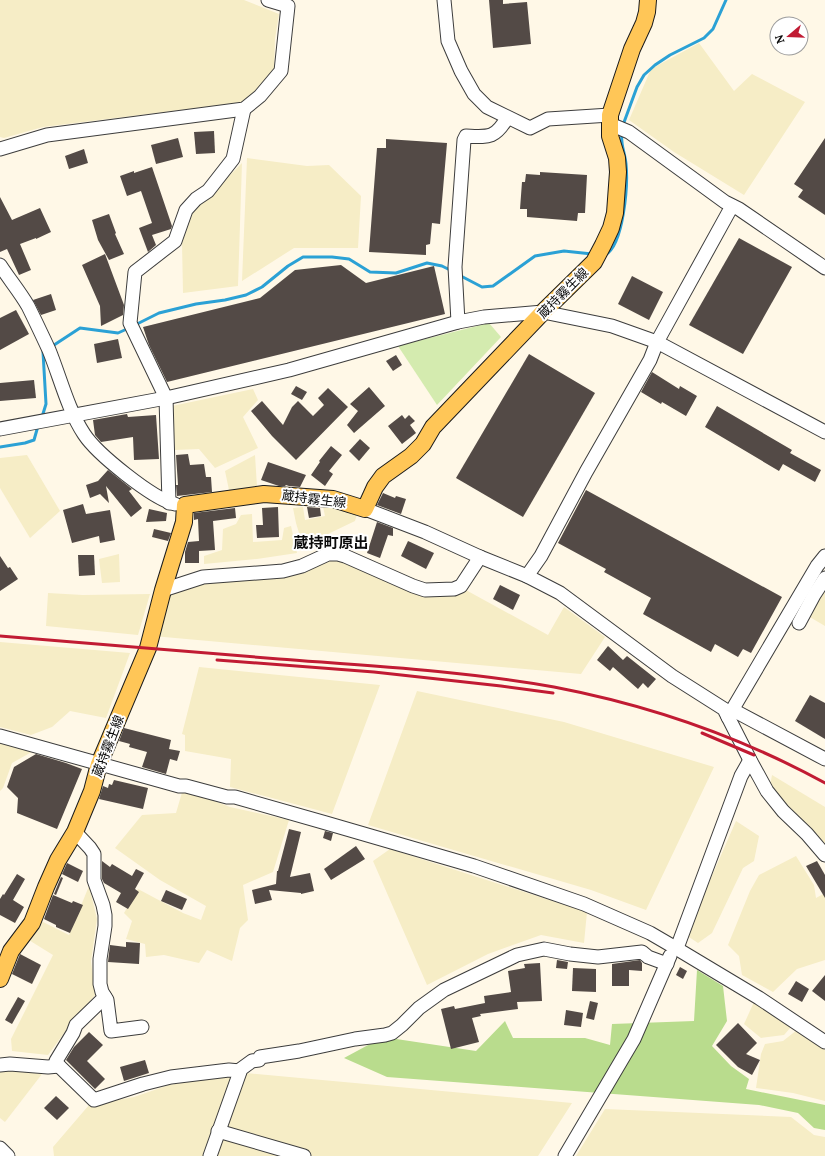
<svg xmlns="http://www.w3.org/2000/svg" width="825" height="1156" viewBox="0 0 825 1156" font-family="Lora,'Noto Sans JP',serif">
<rect width="100%" height="100%" fill="#fff8e7"/>
<g fill="#f6edc6">
<path d="M0 0H244L279 14 275 39 274 72 246 101 229 104 43 127 4 138 0 137Z"/>
<path d="M699 43 734 91 752 74 805 102 744 195 674 152 629 120 651 69Z"/>
<path d="M247 158 307 166 329 165 361 196 358 248H294L242 281Z"/>
<path d="M242 163 238 286 183 293 182 243 192 213Z"/>
<path d="M253 389 258 400 243 417 258 448 215 468 199 449 175 450 172 406Z"/>
<path d="M27 455 60 511 30 538 0 488V458Z"/>
<path d="M255 455 257 487 229 490 225 471Z"/>
<path d="M322 502 358 510 355 521 303 546 296 523 293 508 303 507 305 520 325 516Z"/>
<path d="M252 514 253 542 282 540 284 528 291 526 297 553 257 559 204 564V556L222 550 223 529 236 524 241 515Z"/>
<path d="M119 554 120 582 102 583 99 559Z"/>
<path d="M330 557 419 592 464 589 548 635 564 607 605 637 581 674 153 636 166 596 172 590Z"/>
<path d="M825 588V626L808 616Z"/>
<path d="M48 593 83 595 150 594 138 635 46 626Z"/>
<path d="M0 642 130 653 106 718 70 711 52 727 31 735 0 727Z"/>
<path d="M199 667 380 685 332 814 230 787 231 759 185 751V735L182 734Z"/>
<path d="M417 691 564 722 714 767 646 910 591 890 368 825Z"/>
<path d="M0 739 37 749 12 763 3 788 0 791Z"/>
<path d="M772 775 825 807V844L803 826 770 786Z"/>
<path d="M183 789 230 807 289 820 273 872 243 885 248 920 240 928 232 961 207 950 199 963 164 955 146 957 145 944 126 939 132 921 124 913 138 889 183 913 201 920 206 906 160 880 115 848 142 815 176 813Z"/>
<path d="M736 821 759 836 754 861 743 868 712 933 698 943 686 935Z"/>
<path d="M390 849 587 912 584 943 541 935 488 954 427 985 373 861Z"/>
<path d="M796 856 814 885 816 898 825 893V960L797 969 773 992 742 975 739 956 728 945 750 891 759 875Z"/>
<path d="M89 886 97 919 91 961 95 995 70 1025 48 1055 12 1051 11 1039 53 955 24 937 37 919 69 935Z"/>
<path d="M754 1002 791 1027 784 1035 761 1038 744 1024Z"/>
<path d="M797 1030 825 1050V1101L793 1093 756 1088 761 1054 765 1044 783 1041Z"/>
<path d="M0 1069 42 1074 5 1122 0 1118Z"/>
<path d="M246 1073 572 1103 538 1156H54L53 1147 89 1105 134 1097 169 1085Z"/>
<path d="M605 1109 791 1117 814 1135 825 1137V1156H576Z"/>
</g>
<path fill="#d4ebaf" d="M489 323 501 337 437 405 398 346Z"/>
<path fill="#b9dc8d" d="M697 970 723 986 727 1021 712 1046 731 1066 749 1079 746 1089 825 1105V1130L814 1128 798 1113 759 1105 387 1077 344 1058 383 1037 476 1051 505 1021 513 1038H585L610 1045 612 1024 694 1021Z"/>
<g fill="none" stroke-linecap="round" stroke-linejoin="round">
<g stroke="#2ba1d5" stroke-width="3">
<path d="M623 125 637 87 644 75 655 65 670 55 704 38 713 29 726 0"/>
<path d="M605 255C624 245 628 184 626 164 625 153 620 143 622 133"/>
<path d="M459 275 482 287 493 286 535 256 564 251 592 254"/>
<path d="M135 325 159 313 196 304 225 300 246 295 262 287 288 266 303 257H332L349 259 370 272 396 273 427 263 442 266 452 271"/>
<path d="M51 347 80 328 118 333 129 328"/>
<path d="M42 417 46 404 43 352 46 350"/>
<path d="M0 447 25 443 34 440 38 426"/>
</g>
</g>
<g fill="#534a46">
<path d="M489 0H503V4L527 2 531 44 493 48Z"/>
<path d="M214 131 215 153 196 154 194 132Z"/>
<path d="M178 138 183 157 156 164 151 145Z"/>
<path d="M825 138V215L798 197 803 190 794 184Z"/>
<path d="M386 139 447 143 440 224 432 223 430 244 426 245V255L369 252 377 148H386Z"/>
<path d="M84 149 88 163 69 169 65 156Z"/>
<path d="M152 167 172 226 171 229 152 235 156 245 148 252 139 228 152 223 141 191 127 196 120 176 134 171V173Z"/>
<path d="M540 172 587 175 585 213H578L577 221 527 217V209H520L522 182H525L526 174 540 175Z"/>
<path d="M0 197 12 220 40 208 51 232 36 239V238L20 244 31 270 19 275 7 249 0 252Z"/>
<path d="M109 214 116 233 115 234 124 254 109 260 98 240 92 220Z"/>
<path d="M739 238 792 267 743 354 689 325Z"/>
<path d="M105 254 124 305 123 315 101 326 100 306 82 265Z"/>
<path d="M341 265 366 283 434 266 445 314 167 382 149 345 143 327 260 298 295 270Z"/>
<path d="M632 276 663 292 649 320 618 304Z"/>
<path d="M51 294 56 310 41 315 33 300Z"/>
<path d="M16 310 29 334 0 350V318Z"/>
<path d="M118 339 122 358 97 363 94 344Z"/>
<path d="M529 354 595 393 523 517 456 478Z"/>
<path d="M396 355 402 365 393 371 386 361Z"/>
<path d="M652 372 679 389 680 386 697 396 686 416 662 402 661 404 641 392Z"/>
<path d="M34 380 36 398 0 401V383Z"/>
<path d="M296 386 307 392 302 400 291 394Z"/>
<path d="M369 387 385 406 354 433 347 425 358 411 350 404Z"/>
<path d="M328 388 348 407 296 460 272 436 251 411 262 401 283 425 292 407 298 401 313 416 324 405 318 398Z"/>
<path d="M717 406 792 450 790 453 821 470 815 482 783 464 779 471 705 427Z"/>
<path d="M127 414 128 417 156 415 159 459 134 460 133 437 101 442 95 435 93 420Z"/>
<path d="M402 415 405 419 409 415 415 421 410 425 416 433 402 444 388 426Z"/>
<path d="M360 439 370 448 359 461 349 451Z"/>
<path d="M331 446 342 455 329 471 333 474 325 486 311 475 320 462 319 461Z"/>
<path d="M188 454 190 465 204 464 206 477H211L212 492 177 496 176 485H178L176 455Z"/>
<path d="M268 462 306 475 300 487 289 486 286 485 285 486H279L261 480Z"/>
<path d="M108 470 132 489 129 491 142 508 131 517 106 486 109 503 100 494 90 498 86 485 98 481Z"/>
<path d="M586 490 782 597 751 653 743 649 738 657 715 644 711 652 643 614 651 598 604 572 606 569 558 543Z"/>
<path d="M383 493 395 498 396 496 406 499 401 514 377 505Z"/>
<path d="M83 504 86 514 110 510 115 540 100 543 99 536 72 543 63 510Z"/>
<path d="M278 507 279 537 257 538 256 525H263L262 508Z"/>
<path d="M307 507 320 508 321 516 309 518Z"/>
<path d="M235 508 236 518 213 521 215 550 199 551V563H185V552L188 542 199 541 198 519 194 520V513Z"/>
<path d="M149 509 167 513 166 521 146 522Z"/>
<path d="M377 522 393 528V536L388 535 380 558 367 553Z"/>
<path d="M154 529 171 533 168 541 152 537Z"/>
<path d="M408 541 434 553 426 569 401 556Z"/>
<path d="M78 555H94L95 575 79 576Z"/>
<path d="M0 556 8 568 10 567 18 579 0 591Z"/>
<path d="M500 585 520 595 513 610 493 599Z"/>
<path d="M608 646 623 660 627 656 656 679 648 688 643 683 638 689 613 667 610 671 597 660Z"/>
<path d="M810 695 825 703V739L795 721Z"/>
<path d="M124 728 171 740 169 749 180 751 177 761 170 759 166 774 142 767 147 752 129 747 130 744 119 741Z"/>
<path d="M36 754 66 763 82 769 57 829 17 813 18 798 7 787 14 767Z"/>
<path d="M114 780 148 788 143 809 99 799 103 786 108 788 109 784 112 785Z"/>
<path d="M289 829 301 832 290 877 310 873 314 891 301 894V893L269 890 272 900 255 904 252 890 276 884 277 871H278Z"/>
<path d="M325 831 333 833 331 841 323 838Z"/>
<path d="M356 846 365 859 331 880 324 869Z"/>
<path d="M102 861 110 867 112 864 132 876 136 869 144 873 135 889 139 892 128 909 116 902 121 893 104 883 102 879Z"/>
<path d="M817 861 825 875V898L806 866Z"/>
<path d="M67 863 83 871 78 882 62 874Z"/>
<path d="M17 874 25 879 13 900 24 907 15 923 0 915V899L3 894 4 895Z"/>
<path d="M61 877 63 878 56 895 54 894Z"/>
<path d="M166 890 187 899 182 910 161 901Z"/>
<path d="M53 895 72 903 73 901 83 905 70 933 56 927V925L44 919Z"/>
<path d="M126 942 140 943 139 964 108 962 110 945 126 947Z"/>
<path d="M20 954 41 965 32 984 12 974Z"/>
<path d="M557 960 568 962 567 969 556 968Z"/>
<path d="M640 960 642 963V971L629 970V986H612V964Z"/>
<path d="M540 963 542 1001 517 1002 518 1009 480 1014 481 1016 472 1018 479 1042 451 1049 441 1009 454 1006 455 1009 485 1003 484 996 511 992 508 971 525 968 524 964Z"/>
<path d="M680 967 687 971 683 979 676 975Z"/>
<path d="M573 968 596 969V992L572 991Z"/>
<path d="M825 975V1001L812 991Z"/>
<path d="M796 981 809 989 802 1002 788 994Z"/>
<path d="M18 997 25 1001 12 1024 5 1020Z"/>
<path d="M590 1001 598 1003 594 1020 586 1018Z"/>
<path d="M566 1010 583 1013 581 1027 564 1025Z"/>
<path d="M738 1023 757 1043 746 1054 760 1060 752 1075 738 1067 716 1045Z"/>
<path d="M89 1032 103 1045 87 1061 105 1079 95 1089 66 1060 74 1047Z"/>
<path d="M145 1060 149 1073 124 1081 120 1067Z"/>
<path d="M56 1096 69 1108 57 1120 44 1108Z"/>
</g>
<g fill="none" stroke-linecap="round" stroke-linejoin="round">
<defs>
<g id="minor">
<path d="M444 0 448 41 461 71 474 94 487 107 530 128 548 119 610 115"/>
<path d="M610 124 629 132 725 202 739 209 825 268"/>
<path d="M0 149 47 135 244 109 260 96 281 71 288 6 268 0"/>
<path d="M0 265C9 279 20 292 28 306 35 320 42 335 49 350 60 377 68 410 84 434 97 454 153 499 175 504"/>
<path d="M458 322 455 267 464 140 466 136C488 137 495 139 507 118"/>
<path d="M0 429 166 398 289 370 458 322 484 317 543 312 612 326 657 342 825 432"/>
<path d="M169 503 166 398 130 323 135 272 175 241 186 210 196 199 208 191 233 159 244 109"/>
<path d="M365 509 425 532 480 557 527 576 560 593 672 676 724 709 750 760 767 791 783 811 807 834 825 855"/>
<path d="M527 576 541 556 586 472 650 360 657 342 732 206"/>
<path d="M163 590 203 577 283 571 302 566 328 554H338L345 556 413 586 425 590 454 589 461 586 480 557"/>
<path d="M799 623 814 595 825 578"/>
<path d="M733 710 825 759"/>
<path d="M728 717 817 566 825 556"/>
<path d="M0 736 179 786H186L227 797H235L326 823 474 866 584 904 650 933 674 947 759 998 825 1042"/>
<path d="M75 832 90 848 94 854V880L103 905 105 915V926L100 959V984L102 992 107 1000 111 1031 142 1027"/>
<path d="M677 948 741 776 750 760"/>
<path d="M105 997 76 1025 73 1033 56 1061 57 1064 94 1100 143 1084 171 1077 229 1070 240 1071"/>
<path d="M0 1065 10 1064 48 1067 59 1066"/>
<path d="M218 1131 304 1156"/>
<path d="M0 1148 8 1156"/>
<path d="M210 1156 241 1069 252 1061 259 1060 260 1057 299 1051 355 1039 385 1035 392 1033 402 1025 419 1008 444 990 517 955 544 949 570 954 598 957 642 952 648 957 667 964"/>
<path d="M565 1156 634 1039 670 956"/>
</g>
<path id="major" d="M0 979 11 951 32 923 46 887 58 860 75 832 92 791 99 764 148 648 163 590 184 522 185 505 264 494 333 499 365 509 375 487 383 476 411 456 423 444 433 427 543 312 594 262 603 245 611 228 615 213 618 172 617 158 610 136V115L632 49 644 23 647 12 648 0"/>
</defs>
<use href="#minor" stroke="#3d3d3d" stroke-width="15"/>
<use href="#major" stroke="#1b1b1b" stroke-width="18"/>
<use href="#minor" stroke="#fff" stroke-width="13"/>
<use href="#major" stroke="#ffc657" stroke-width="16"/>
<g stroke="#c11b33" stroke-width="3">
<path d="M0 636C93 643 186 652 279 659 371 666 463 671 554 687 648 705 741 737 825 783"/>
<path d="M217 660 374 672 501 686 553 693"/>
<path d="M702 733 754 755"/>
</g>
</g>
<g text-anchor="middle" dominant-baseline="central" stroke-width="4" stroke-linejoin="round" paint-order="stroke">
<g font-size="13" fill="#0a0a0a" stroke="#fff">
<text transform="translate(563 293) rotate(-45)">蔵持霧生線</text>
<text transform="translate(314 499) rotate(7)">蔵持霧生線</text>
<text transform="translate(108 746) rotate(-69)">蔵持霧生線</text>
</g>
<g font-size="15" font-weight="bold" fill="#0a0a0a" stroke="#fff">
<text x="331" y="542">蔵持町原出</text>
</g>
</g>
<g transform="translate(789 36) rotate(251)"><circle r="19" fill="#ffffff" stroke="#9d9d9d"/>
<path d="M0-3L7 15L0 10L-7 15Z" fill="#c11b33"/>
<text y="-6" font-size="11" font-weight="bold" text-anchor="middle" fill="#0a0a0a">N</text>
</g>
</svg>
